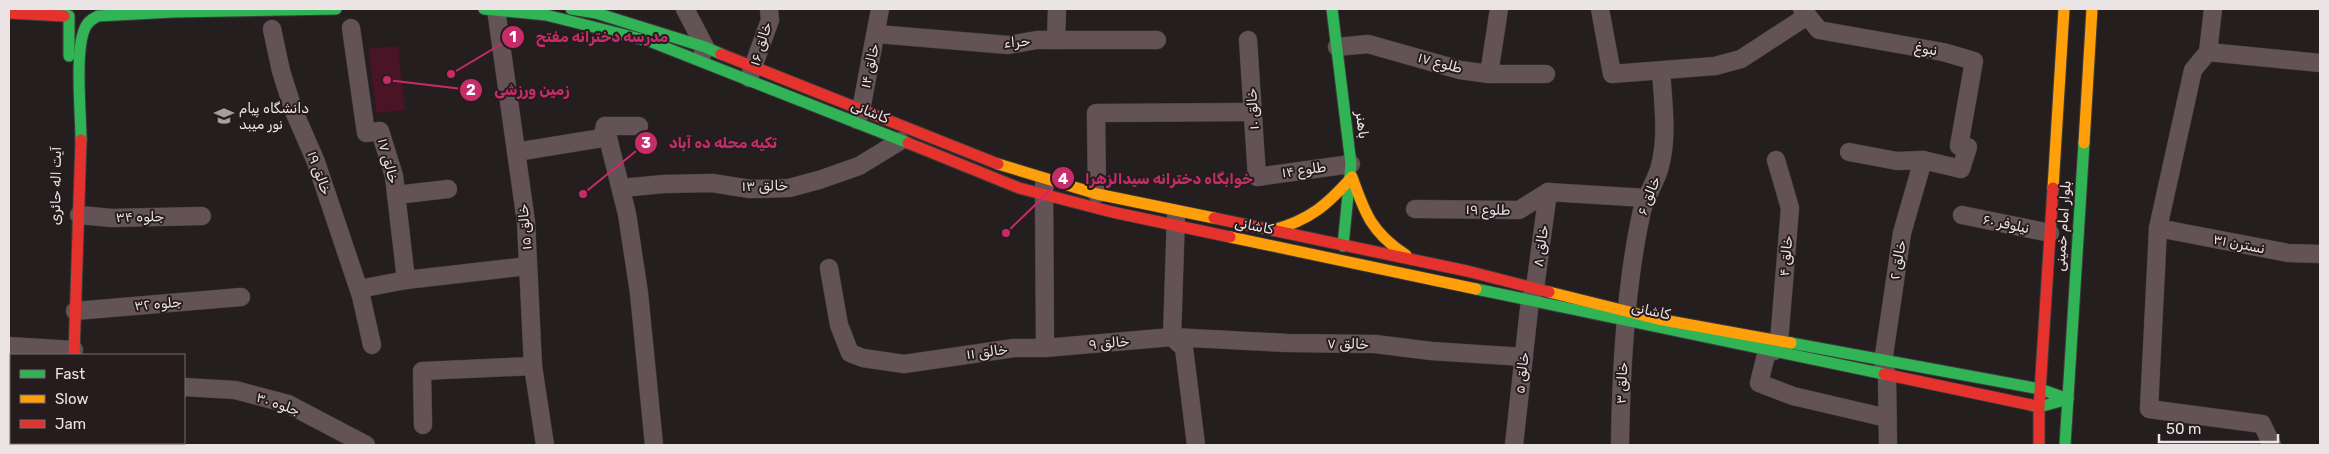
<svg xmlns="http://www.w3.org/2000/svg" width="2329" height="454" viewBox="0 0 2329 454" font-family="Rubik,Vazirmatn,sans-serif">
<rect width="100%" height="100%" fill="#241e1f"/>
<path fill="#491425" d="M398 46 405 110 376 113 369 49Z"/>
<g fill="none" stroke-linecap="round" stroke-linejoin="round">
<defs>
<g id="street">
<path d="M496 9 526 222 533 366 545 445"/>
<path d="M685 9 705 47 703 53"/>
<path d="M1600 9 1612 74 1715 66 1741 59 1807 16"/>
<path d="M1802 9 1819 30 1943 52 1974 61 1959 146"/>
<path d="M351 28 366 133 380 131 394 176 406 280"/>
<path d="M272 29 281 71 293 109 316 162 361 296 372 345"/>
<path d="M877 34 1008 45 1037 40H1157"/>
<path d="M1056 40 1057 9"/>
<path d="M1248 40 1257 177 1351 164"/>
<path d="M1337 47 1368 44 1460 70 1489 74H1546"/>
<path d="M2208 52 2213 9"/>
<path d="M1489 74 1499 9"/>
<path d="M749 78 770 20 769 9"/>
<path d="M857 120 861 110 880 9"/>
<path d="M605 126 627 214 639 293 654 445"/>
<path d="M516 152 602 138 605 126H639"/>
<path d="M1849 152 1897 161 1923 160 1961 169 1968 147"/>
<path d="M1044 185 1045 348"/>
<path d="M621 188 664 184 712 183 750 189 789 188 819 180 859 166 900 141"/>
<path d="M1097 194 1096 113 1253 112"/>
<path d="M396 195 448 189"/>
<path d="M1415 209 1519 210 1548 192 1646 198"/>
<path d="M79 215 112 218 202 216"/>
<path d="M1176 215 1172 337 1287 343 1375 344 1431 351 1524 357"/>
<path d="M1962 215 2050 233"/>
<path d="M2158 228 2288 253 2320 254"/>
<path d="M829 268 839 325 850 353 863 358 904 364 1014 348H1045L1172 337 1184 348 1196 445"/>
<path d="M359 289 406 280 528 266"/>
<path d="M75 311 241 297"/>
<path d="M9 346 74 350"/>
<path d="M1767 351 1759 383 1793 396 1887 418"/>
<path d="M1774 351 1779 342 1790 208 1776 160"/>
<path d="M184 387 235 390 288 404 366 445"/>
<path d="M423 425 422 371 533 366"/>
<path d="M1514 445 1530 300 1535 288 1548 192"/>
<path d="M1620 445C1621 370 1625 289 1641 215 1644 197 1656 183 1660 166 1668 136 1663 101 1661 71"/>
<path d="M1888 445 1887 375 1883 362 1902 233 1923 160"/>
<path d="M2272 445 2262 424 2149 409 2158 228 2193 70 2208 52 2320 63"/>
</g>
<g id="fast">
<path d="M49 9 69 16V56"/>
<path d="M484 9 546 15 649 41 908 143"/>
<path d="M571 9 596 13 705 47 721 54"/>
<path d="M1332 9 1351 164 1343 246"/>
<path d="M81 140C81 113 74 47 86 26 89 20 93 19 98 16L173 12 336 9"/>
<path d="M1476 289 1884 374"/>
<path d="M1791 343 2040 389 2068 399 2039 407 2031 405"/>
<path d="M2065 445 2084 143"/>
</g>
<g id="slow">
<path d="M2084 143 2092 9"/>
<path d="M998 164 1097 194 1214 218"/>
<path d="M2053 188 2064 9"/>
<path d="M1273 230C1310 220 1327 205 1352 177 1365 214 1372 233 1406 255"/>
<path d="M1230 237 1476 289"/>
<path d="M1549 292 1658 319 1791 343"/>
<path d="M61 445 62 443"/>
</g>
<g id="jam">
<path d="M9 13 64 16"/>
<path d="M721 54 998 164"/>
<path d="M908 143 1019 188 1112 212 1230 237"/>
<path d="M1214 218 1467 271 1549 292"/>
<path d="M74 355 81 140"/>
<path d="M1884 374 2031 405"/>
<path d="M2039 445V407L2053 188"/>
</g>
</defs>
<use href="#street" stroke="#3f3b3c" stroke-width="19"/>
<use href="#fast" stroke="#3f3b3c" stroke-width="13"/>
<use href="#slow" stroke="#3f3b3c" stroke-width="13"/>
<use href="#jam" stroke="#3f3b3c" stroke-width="13"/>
<use href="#street" stroke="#645356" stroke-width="18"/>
<use href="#fast" stroke="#30b455" stroke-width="11"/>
<use href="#slow" stroke="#ff9f0a" stroke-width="11"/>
<use href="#jam" stroke="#e5322d" stroke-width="11"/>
</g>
<defs>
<symbol id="university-bare" viewBox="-9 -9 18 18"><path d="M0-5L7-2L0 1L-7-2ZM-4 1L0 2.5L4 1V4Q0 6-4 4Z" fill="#a59fa0" stroke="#261c1e" stroke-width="2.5" paint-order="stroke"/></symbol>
</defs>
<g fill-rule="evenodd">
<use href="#university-bare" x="210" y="102" width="28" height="28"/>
</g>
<g text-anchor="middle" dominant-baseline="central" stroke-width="4" stroke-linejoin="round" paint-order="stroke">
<g font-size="14" fill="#ebe4e5" stroke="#261c1e">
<text transform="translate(1017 42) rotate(-5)">حراء</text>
<text transform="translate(761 44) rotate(-73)">خالق ۱۶</text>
<text transform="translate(1926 49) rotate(10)">نبوغ</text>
<text transform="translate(1440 63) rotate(15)">طلوع ۱۷</text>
<text transform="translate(870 66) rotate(-78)">خالق ۱۴</text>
<text transform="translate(1253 109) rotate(-94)">خالق ۱۰</text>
<text transform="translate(870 112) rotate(22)">کاشانی</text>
<text transform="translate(1362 125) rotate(83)">باهنر</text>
<text transform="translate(388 161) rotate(75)">خالق ۱۷</text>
<text transform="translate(1304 170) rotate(-8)">طلوع ۱۴</text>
<text transform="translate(319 173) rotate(70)">خالق ۱۹</text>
<text transform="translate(56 186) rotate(-89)">آیت اله حائری</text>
<text transform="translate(765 186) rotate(-1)">خالق ۱۳</text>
<text transform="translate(1649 196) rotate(-69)">خالق ۶</text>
<text transform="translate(1488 210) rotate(1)">طلوع ۱۹</text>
<text transform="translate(140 217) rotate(-1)">جلوه ۳۴</text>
<text transform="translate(2006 224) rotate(12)">نیلوفر ۶۰</text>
<text transform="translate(1254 226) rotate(11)">کاشانی</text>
<text transform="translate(2063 226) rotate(-86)">بلوار امام خمینی</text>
<text transform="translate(525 227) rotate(-95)">خالق ۱۵</text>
<text transform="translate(2239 244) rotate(11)">نسترن ۳۱</text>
<text transform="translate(1541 246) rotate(-82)">خالق ۸</text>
<text transform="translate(1786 256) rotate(-85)">خالق ۴</text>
<text transform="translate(1898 260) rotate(-80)">خالق ۲</text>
<text transform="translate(158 304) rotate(-5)">جلوه ۳۲</text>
<text transform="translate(1651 311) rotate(12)">کاشانی</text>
<text transform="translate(1109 343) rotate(-5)">خالق ۹</text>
<text transform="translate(1348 344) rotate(1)">خالق ۷</text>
<text transform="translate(987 352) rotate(-8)">خالق ۱۱</text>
<text transform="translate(1522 373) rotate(-84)">خالق ۵</text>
<text transform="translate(1622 383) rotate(-87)">خالق ۳</text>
<text transform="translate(278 404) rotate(19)">جلوه ۳۰</text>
</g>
<g font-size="14" fill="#ebe4e5" stroke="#261c1e" text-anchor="start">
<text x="239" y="108">دانشگاه پیام<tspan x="239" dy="16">نور میبد</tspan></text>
</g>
</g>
<path fill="none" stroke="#c62c69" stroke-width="2" d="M451 74L513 37M387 80L471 90M583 194L646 143M1006 233L1063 178"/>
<g fill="#c62c69" stroke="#261c1e" stroke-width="2">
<circle cx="451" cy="74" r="5"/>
<circle cx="387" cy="80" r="5"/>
<circle cx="583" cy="194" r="5"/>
<circle cx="1006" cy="233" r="5"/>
<circle cx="513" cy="37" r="12"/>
<circle cx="471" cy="90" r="12"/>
<circle cx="646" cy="143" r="12"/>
<circle cx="1063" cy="178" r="12"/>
</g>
<g font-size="15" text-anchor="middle" font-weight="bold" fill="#fff">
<text x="513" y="42">1</text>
<text x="471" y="95">2</text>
<text x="646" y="148">3</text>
<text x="1063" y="184">4</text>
</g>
<g font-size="15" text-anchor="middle" font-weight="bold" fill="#c62c69" stroke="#261c1e" stroke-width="4" stroke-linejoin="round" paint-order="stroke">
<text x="602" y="42">مدرسه دخترانه مفتح</text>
<text x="532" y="95">زمین ورزشی</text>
<text x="723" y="148">تکیه محله ده آباد</text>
<text x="1169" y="184">خوابگاه دخترانه سیدالزهرا</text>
</g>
<rect width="2329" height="454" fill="none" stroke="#ebe4e5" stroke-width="20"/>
<rect x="10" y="354" width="175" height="90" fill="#261c1e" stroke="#756c6e"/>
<rect x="20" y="370" width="25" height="8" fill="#30b455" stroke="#756c6e"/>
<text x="55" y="379" font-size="15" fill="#ebe4e5">Fast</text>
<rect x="20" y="395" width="25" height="8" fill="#ff9f0a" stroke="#756c6e"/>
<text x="55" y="404" font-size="15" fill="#ebe4e5">Slow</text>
<rect x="20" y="420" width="25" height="8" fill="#e5322d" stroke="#756c6e"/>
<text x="55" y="429" font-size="15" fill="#ebe4e5">Jam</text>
<path d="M2159 434v8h119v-8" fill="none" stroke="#ebe4e5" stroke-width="2.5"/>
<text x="2166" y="434" font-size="15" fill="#ebe4e5" stroke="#261c1e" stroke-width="4" paint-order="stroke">50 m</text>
</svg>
